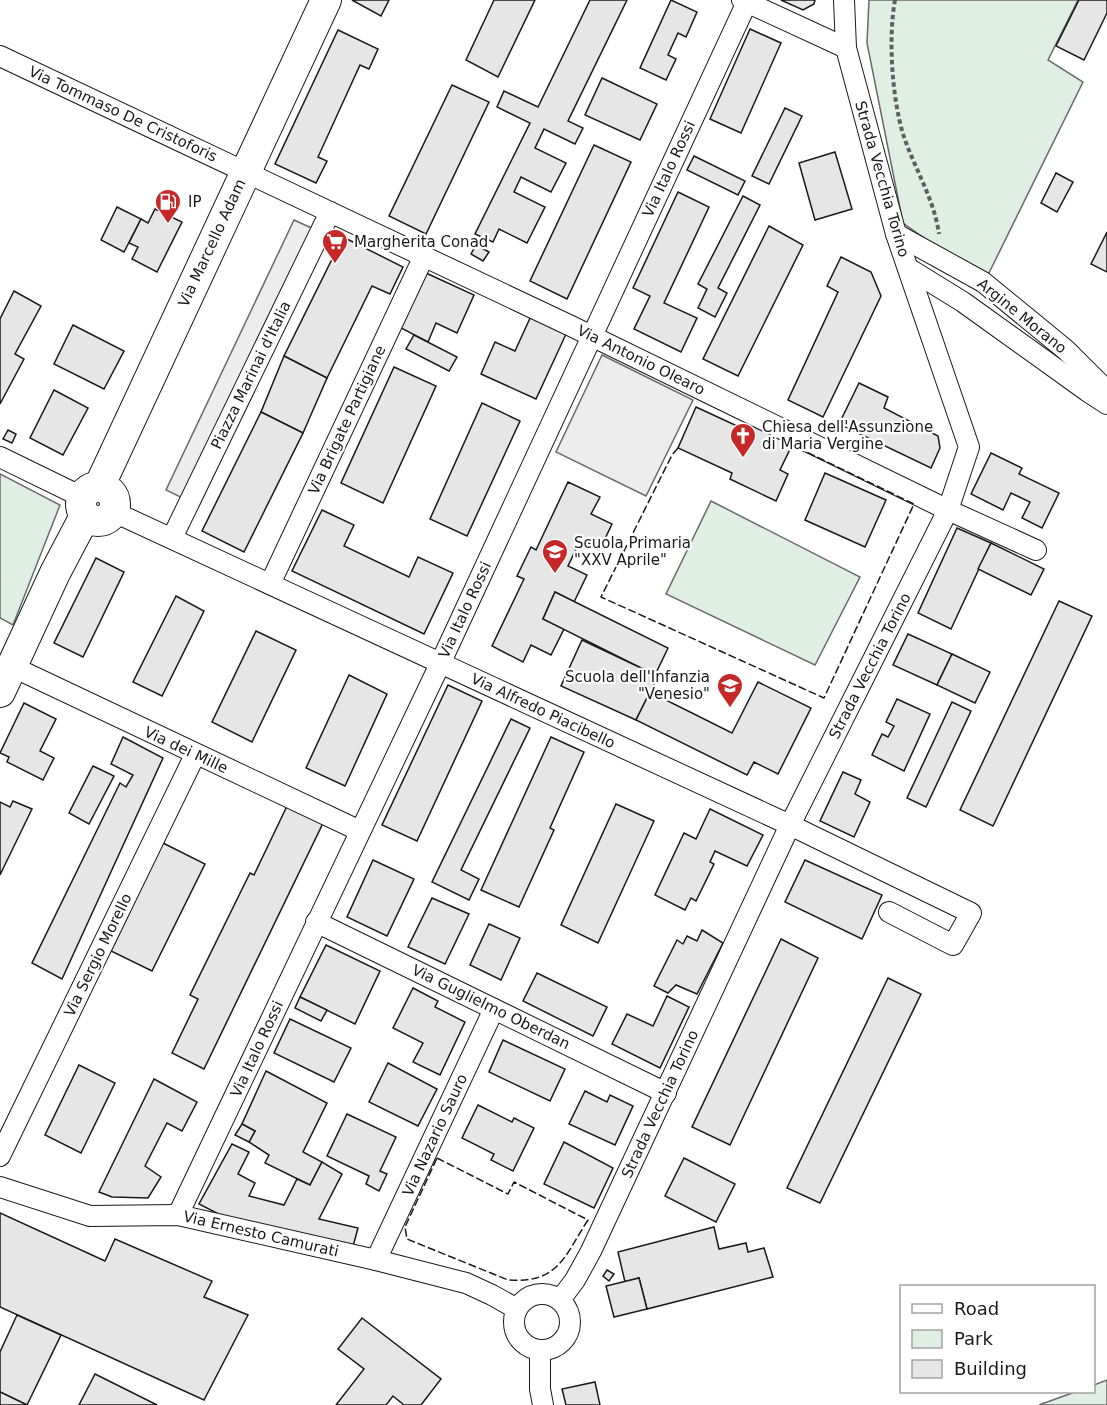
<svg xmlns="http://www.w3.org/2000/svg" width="1107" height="1405" viewBox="0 0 1107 1405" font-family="'DejaVu Sans',sans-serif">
<rect width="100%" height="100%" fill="#fff"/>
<g fill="#e0efe3" stroke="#6a6a6a" stroke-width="1.5">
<path d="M869 0H1078L1048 60 1083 82 985 281 903 223 867 43Z"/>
<path d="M0 474 60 505 13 625 0 618Z"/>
<path d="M711 501 860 577 815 665 666 594Z"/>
<path d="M1107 1380V1405H1039L1075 1392H1094V1385Z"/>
</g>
<g fill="#ededed" stroke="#6a6a6a" stroke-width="1.5">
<path d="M294 220 327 235 199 506 166 490Z"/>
<path d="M602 355 693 400 646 496 556 452Z"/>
</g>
<g fill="#e6e6e6" stroke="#1a1a1a" stroke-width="1.5">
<path d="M352 0H389L381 16Z"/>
<path d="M494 0H535L498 77 466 60Z"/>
<path d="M590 0H627L568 121 583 128 575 144 544 129 535 148 566 163 551 192 521 177 514 192 545 207 527 243 499 229 493 242 475 234 530 123 497 107 504 91 538 107Z"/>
<path d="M671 0 697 12 686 37 678 33 668 55 676 59 666 80 640 68Z"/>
<path d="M781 0H815L814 4 803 10Z"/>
<path d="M1079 0H1107V13L1084 60 1056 46Z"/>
<path d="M750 29 781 43 741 133 710 119Z"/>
<path d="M338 30 378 49 369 69 360 65 318 157 327 161 316 183 275 164Z"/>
<path d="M602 78 657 104 640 140 585 115Z"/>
<path d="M452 85 489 102 426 234 389 216Z"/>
<path d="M785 108 802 116 769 184 752 176Z"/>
<path d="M594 145 631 162 567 299 530 281Z"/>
<path d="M835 152 852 209 815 220 799 163Z"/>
<path d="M694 156 745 181 738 195 687 170Z"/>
<path d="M1056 173 1073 182 1057 212 1041 203Z"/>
<path d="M678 192 709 207 664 303 697 318 681 352 634 329 650 296 633 288Z"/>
<path d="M743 196 760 205 718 288 727 293 715 317 698 308 707 289 698 284Z"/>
<path d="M117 207 141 219 124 252 101 240Z"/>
<path d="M155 209 182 222 157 272 132 259 138 247 129 243 141 219 148 223Z"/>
<path d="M769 226 803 245 738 376 703 359Z"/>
<path d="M1107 232V272L1091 264Z"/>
<path d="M343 237 403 267 390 294 372 286 327 378 284 356Z"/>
<path d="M476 245 489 252 483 261 471 254Z"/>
<path d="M841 257 871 272 881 296 823 417 788 400 838 292 827 286Z"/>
<path d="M426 273 474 295 457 333 436 323 428 342 401 328Z"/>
<path d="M14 291 41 306 15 354 24 359 0 404V319Z"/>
<path d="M531 316 567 332 536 399 481 374 495 342 515 351Z"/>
<path d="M73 325 124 351 104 389 54 364Z"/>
<path d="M414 335 457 357 449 371 406 349Z"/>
<path d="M284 356 327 378 303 433 261 412Z"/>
<path d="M394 367 436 386 383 503 341 483Z"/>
<path d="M859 383 888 397 884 408 938 436 940 448 931 468 839 424Z"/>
<path d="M54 390 88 408 63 455 30 438Z"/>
<path d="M482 403 520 421 467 536 430 519Z"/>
<path d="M696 407 750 432 753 426 792 445 780 470 788 474 776 501 730 479 732 473 678 448Z"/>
<path d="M261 412 303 433 244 552 202 531Z"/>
<path d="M8 430 16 434 12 443 3 439Z"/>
<path d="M991 453 1022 468 1019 474 1059 493 1042 528 1022 518 1030 502 1011 493 1003 510 971 494Z"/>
<path d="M825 473 886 500 865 547 805 520Z"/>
<path d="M568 482 600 497 591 514 612 524 600 549 581 539 568 566 587 575 574 602 555 592 543 619 564 629 551 655 531 645 523 662 492 646 524 579 517 576 531 547 536 550Z"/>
<path d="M322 510 354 525 344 546 409 577 418 557 453 573 424 634 292 571Z"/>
<path d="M957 528 991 543 951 629 918 613Z"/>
<path d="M991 543 1044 569 1031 595 978 569Z"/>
<path d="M96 558 124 572 83 657 54 643Z"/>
<path d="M555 592 668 648 655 675 543 619Z"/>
<path d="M176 596 204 611 162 696 133 682Z"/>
<path d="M1059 601 1092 616 993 826 960 810Z"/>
<path d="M256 631 296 650 252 742 212 722Z"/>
<path d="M908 634 952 654 937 685 893 665Z"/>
<path d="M582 640 658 676 636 720 561 686Z"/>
<path d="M952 654 990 672 975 703 937 685Z"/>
<path d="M349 675 387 694 345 786 306 768Z"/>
<path d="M758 682 811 708 778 774 754 762 747 775 636 720 650 692 732 733Z"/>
<path d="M448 685 482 701 417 841 382 825Z"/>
<path d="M897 699 930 714 904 771 872 755 882 734 888 737 894 726 886 722Z"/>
<path d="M952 702 971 711 926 807 907 798Z"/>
<path d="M24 703 56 719 40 751 54 758 43 780 7 762 9 757 0 753Z"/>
<path d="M511 719 530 728 461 870 479 879 469 900 432 882Z"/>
<path d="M123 737 163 758 62 979 32 963 120 783 126 787 133 775 111 764Z"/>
<path d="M551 737 584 752 550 828 554 830 519 907 481 890Z"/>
<path d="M93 766 114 776 89 824 69 813Z"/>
<path d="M843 772 861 780 855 794 870 802 854 837 820 821Z"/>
<path d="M13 801 32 809 0 875V802L10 807Z"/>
<path d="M288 804 324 821 204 1069 172 1053 198 999 190 995 250 873 254 875Z"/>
<path d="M616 804 654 821 598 943 561 925Z"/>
<path d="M710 809 763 835 747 866 715 851 710 862 714 864 696 901 691 898 685 910 655 895 684 833 696 839Z"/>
<path d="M163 843 205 864 152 971 111 951Z"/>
<path d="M373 860 414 879 387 936 347 917Z"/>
<path d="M805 860 882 895 862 939 785 902Z"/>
<path d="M432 898 469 914 445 964 408 947Z"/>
<path d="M489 924 520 938 501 980 470 965Z"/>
<path d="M702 930 723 943 697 994 676 985 668 993 654 986 677 940 683 944 687 936 697 941Z"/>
<path d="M781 939 818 958 730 1145 692 1127Z"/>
<path d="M326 945 380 971 355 1024 300 997Z"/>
<path d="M537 973 607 1007 593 1036 523 1001Z"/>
<path d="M888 978 921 994 820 1203 787 1188Z"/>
<path d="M413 988 438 1001 435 1007 465 1022 440 1075 413 1062 423 1043 393 1028Z"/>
<path d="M667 996 689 1007 660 1068 612 1044 627 1014 653 1026Z"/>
<path d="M300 997 327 1010 321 1021 295 1008Z"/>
<path d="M290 1019 351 1048 334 1082 274 1053Z"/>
<path d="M503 1040 565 1069 550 1101 489 1072Z"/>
<path d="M388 1063 437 1089 418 1126 369 1102Z"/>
<path d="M79 1065 115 1083 81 1153 45 1135Z"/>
<path d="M266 1071 327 1103 303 1152 322 1162 310 1185 265 1163 269 1155 249 1142 255 1131 242 1124Z"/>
<path d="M154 1079 197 1102 182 1131 167 1123 145 1166 161 1177 148 1198 112 1197 99 1192Z"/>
<path d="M585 1091 607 1102 610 1095 633 1106 615 1145 569 1124Z"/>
<path d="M478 1105 512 1122 514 1118 534 1128 513 1171 491 1160 494 1154 462 1138Z"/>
<path d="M347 1114 396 1137 380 1171 387 1174 379 1191 366 1184 369 1176 327 1156Z"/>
<path d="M242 1124 255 1131 249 1142 235 1135Z"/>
<path d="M564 1142 613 1168 594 1208 544 1184Z"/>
<path d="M232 1144 249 1152 238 1174 255 1183 249 1196 284 1205 297 1179 310 1185 322 1162 342 1174 319 1219 358 1228 352 1250 238 1224 199 1204Z"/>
<path d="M684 1158 735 1184 716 1222 665 1196Z"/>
<path d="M0 1213 105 1261 115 1239 212 1281 204 1297 248 1315 204 1400 0 1307Z"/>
<path d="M714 1227 719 1249 746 1243 748 1252 764 1248 773 1277 647 1309 639 1278 625 1282 618 1252Z"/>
<path d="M607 1270 614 1274 609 1281 603 1276Z"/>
<path d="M639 1278 647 1309 614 1317 606 1286Z"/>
<path d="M17 1315 61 1335 27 1405 0 1392V1352Z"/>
<path d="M362 1318 441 1379 421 1405H404L393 1396 386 1405H336L364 1369 338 1349Z"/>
<path d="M95 1374 157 1405H79Z"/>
<path d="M595 1382 600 1405H566L562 1389Z"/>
<path d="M0 1392 27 1405H0Z"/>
</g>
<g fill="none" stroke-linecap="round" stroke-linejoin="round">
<defs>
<g id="minor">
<path d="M742 0 846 48"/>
<path d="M0 56 571 326 948 510 1036 550"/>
<path d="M896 234 983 282 1066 350 1107 391"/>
<path d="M908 268 963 302 1087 391 1107 404"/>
<path d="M0 457 82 497"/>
<path d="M114 512 790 825 971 913 953 945 889 912"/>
<path d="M172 538 330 212"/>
<path d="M270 584 424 256"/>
<path d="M13 667 360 831"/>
<path d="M316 922 666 1093"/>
<path d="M0 1156 195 755"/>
<path d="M0 1187 90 1216 178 1215 376 1260 466 1283 492 1295 517 1309"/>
<path d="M178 1215 440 664 747 2"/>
<path d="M376 1260 494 1009"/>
<circle cx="542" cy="1322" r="28"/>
<path d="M560 1300 575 1280 591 1251 790 825 948 510 969 447 896 234 846 48 844 0"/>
<path d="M540 1350V1389L543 1405"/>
</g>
<g id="primary">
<circle cx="98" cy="504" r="17"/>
<path d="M99 487 326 0"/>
<path d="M0 692 55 573 85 516"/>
</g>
</defs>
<use href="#minor" stroke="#1a1a1a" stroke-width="22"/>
<use href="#primary" stroke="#1a1a1a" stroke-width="32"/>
<path stroke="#5f5f5f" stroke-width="4" stroke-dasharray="4.5 3" stroke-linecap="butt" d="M895 0C888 38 892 97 903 134 914 168 934 198 939 234"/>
<use href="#minor" stroke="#fff" stroke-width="20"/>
<use href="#primary" stroke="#fff" stroke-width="30"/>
<g stroke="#1a1a1a" stroke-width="1.5" stroke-dasharray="8 3" stroke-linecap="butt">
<path d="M678 448 672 455 601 597 824 698 914 504 792 445"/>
<path d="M437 1158 508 1194 514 1182 588 1220C565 1255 559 1284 508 1280L407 1239 405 1227Z"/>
</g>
</g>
<defs>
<symbol id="fuel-pin" viewBox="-11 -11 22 30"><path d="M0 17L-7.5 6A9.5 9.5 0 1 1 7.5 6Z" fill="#c62828" stroke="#fff"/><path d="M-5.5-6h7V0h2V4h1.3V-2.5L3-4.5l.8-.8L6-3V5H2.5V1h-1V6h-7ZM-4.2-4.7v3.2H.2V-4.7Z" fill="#fff"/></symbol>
<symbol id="supermarket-pin" viewBox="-11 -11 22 30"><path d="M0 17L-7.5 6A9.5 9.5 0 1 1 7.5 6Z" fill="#c62828" stroke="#fff"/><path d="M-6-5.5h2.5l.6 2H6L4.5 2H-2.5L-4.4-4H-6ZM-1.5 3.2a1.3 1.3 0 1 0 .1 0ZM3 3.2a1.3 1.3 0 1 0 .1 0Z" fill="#fff"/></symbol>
<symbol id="church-pin" viewBox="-11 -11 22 30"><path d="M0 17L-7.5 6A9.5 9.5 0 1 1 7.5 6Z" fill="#c62828" stroke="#fff"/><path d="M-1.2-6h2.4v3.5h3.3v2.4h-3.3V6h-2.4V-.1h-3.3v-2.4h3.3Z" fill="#fff"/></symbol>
<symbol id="school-pin" viewBox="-11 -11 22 30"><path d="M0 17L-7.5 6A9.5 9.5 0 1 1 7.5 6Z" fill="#c62828" stroke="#fff"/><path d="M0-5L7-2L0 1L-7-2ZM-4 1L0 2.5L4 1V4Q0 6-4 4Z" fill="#fff"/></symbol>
</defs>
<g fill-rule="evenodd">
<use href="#fuel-pin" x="153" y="187" width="30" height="40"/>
<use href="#supermarket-pin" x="320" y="227" width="30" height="40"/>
<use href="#church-pin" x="728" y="421" width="30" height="40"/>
<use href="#school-pin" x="540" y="537" width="30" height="40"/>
<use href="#school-pin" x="715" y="671" width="30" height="40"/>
</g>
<g text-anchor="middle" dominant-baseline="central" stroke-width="4.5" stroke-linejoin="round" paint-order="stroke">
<g font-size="15" fill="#1a1a1a" stroke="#fff">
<text transform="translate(123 114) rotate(25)">Via Tommaso De Cristoforis</text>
<text transform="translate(669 169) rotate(-65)">Via Italo Rossi</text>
<text transform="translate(882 179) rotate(74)">Strada Vecchia Torino</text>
<text transform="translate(212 243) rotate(-65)">Via Marcello Adam</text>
<text transform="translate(1022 316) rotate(39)">Argine Morano</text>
<text transform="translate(641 360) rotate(26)">Via Antonio Olearo</text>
<text transform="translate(251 375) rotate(-64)">Piazza Marinai d'Italia</text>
<text transform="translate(347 420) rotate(-65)">Via Brigate Partigiane</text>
<text transform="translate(465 610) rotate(-65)">Via Italo Rossi</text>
<text transform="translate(870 666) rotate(-63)">Strada Vecchia Torino</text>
<text transform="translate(543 711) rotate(25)">Via Alfredo Piacibello</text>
<text transform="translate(186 750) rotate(25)">Via dei Mille</text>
<text transform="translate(98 955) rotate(-64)">Via Sergio Morello</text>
<text transform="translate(491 1007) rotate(26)">Via Guglielmo Oberdan</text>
<text transform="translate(257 1049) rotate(-65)">Via Italo Rossi</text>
<text transform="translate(660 1104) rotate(-65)">Strada Vecchia Torino</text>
<text transform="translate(435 1135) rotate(-65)">Via Nazario Sauro</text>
<text transform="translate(261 1234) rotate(13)">Via Ernesto Camurati</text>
</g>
<g font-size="15" fill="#1a1a1a" stroke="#fff" text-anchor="start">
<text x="188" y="202">IP</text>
<text x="354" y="242">Margherita Conad</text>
<text x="762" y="427">Chiesa dell'Assunzione<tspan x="762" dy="17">di Maria Vergine</tspan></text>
<text x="574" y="543">Scuola Primaria<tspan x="574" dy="17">"XXV Aprile"</tspan></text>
<text x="710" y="677" text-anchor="end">Scuola dell'Infanzia<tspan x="710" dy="17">"Venesio"</tspan></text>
</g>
</g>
<rect x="900" y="1285" width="195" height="108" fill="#ffffff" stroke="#a3a3a3" stroke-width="1.5"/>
<rect x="912" y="1304" width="30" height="9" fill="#ffffff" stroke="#a3a3a3" stroke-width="1.5"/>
<text x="954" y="1315" font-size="18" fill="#1a1a1a">Road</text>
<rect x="912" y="1330" width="30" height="18" fill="#e0efe3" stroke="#a3a3a3" stroke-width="1.5"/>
<text x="954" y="1345" font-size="18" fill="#1a1a1a">Park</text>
<rect x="912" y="1360" width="30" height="18" fill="#e6e6e6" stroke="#a3a3a3" stroke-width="1.5"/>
<text x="954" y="1375" font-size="18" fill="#1a1a1a">Building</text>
</svg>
